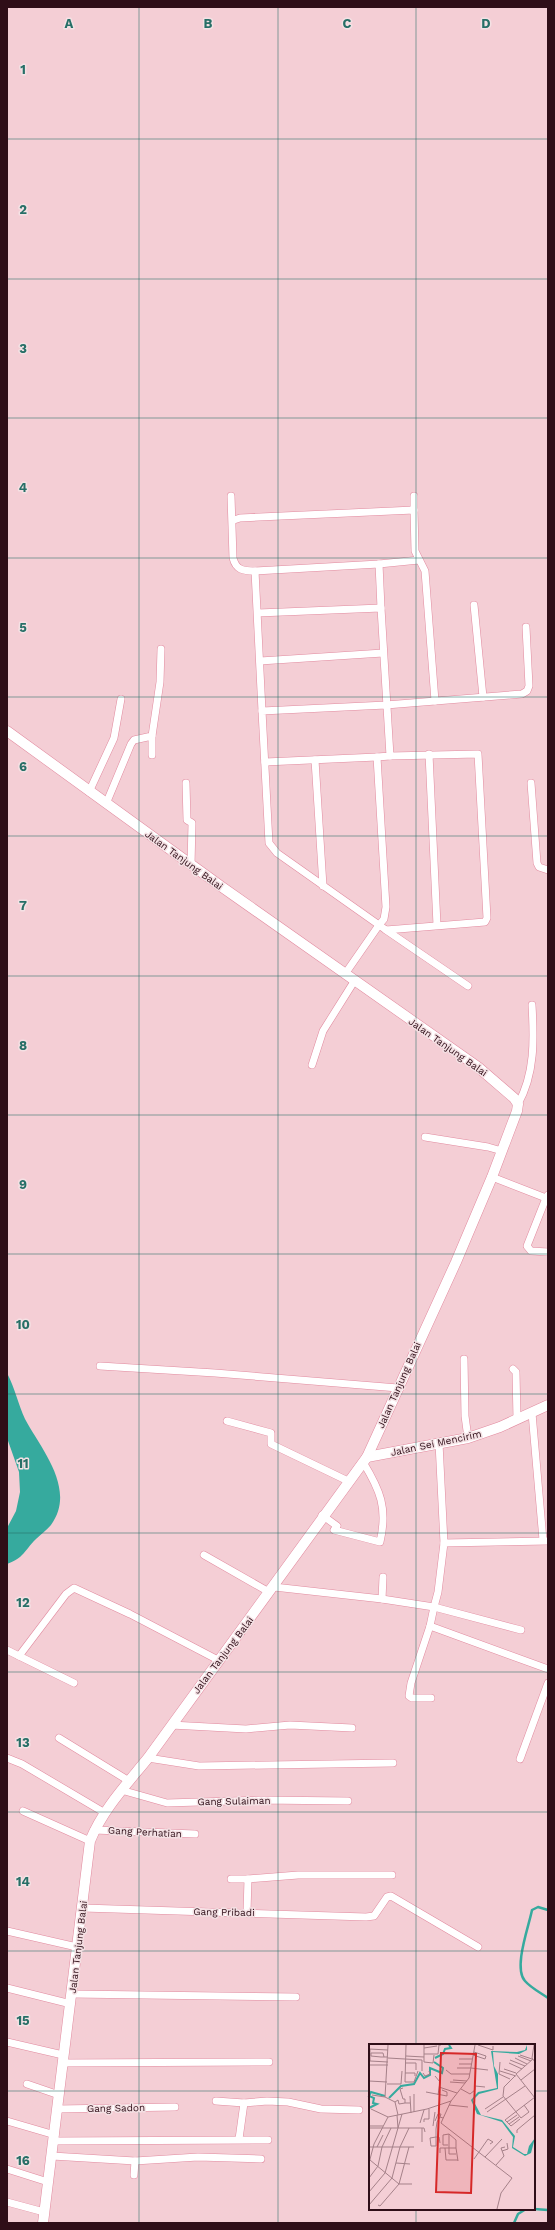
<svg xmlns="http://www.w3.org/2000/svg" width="555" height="2230" viewBox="0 0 555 2230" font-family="'Work Sans',sans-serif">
<rect width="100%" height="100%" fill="#f4ced5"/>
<path fill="#36aa9e" d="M7 1373C15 1388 18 1404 25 1419 41 1449 77 1489 51 1525 47 1530 41 1534 36 1539 23 1552 25 1557 7 1564V1528L16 1511 20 1492 19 1472 7 1438Z"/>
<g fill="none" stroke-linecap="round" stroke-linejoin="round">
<g stroke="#36aa9e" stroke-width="2.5">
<path d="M548 1910 538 1907 532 1910C529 1926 513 1968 525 1981 531 1988 541 1993 548 1998"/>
<path d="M534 2209 548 2210"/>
<path d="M514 2223 518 2214 526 2209"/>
</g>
<defs>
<g id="street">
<path d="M231 496 233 558C236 570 243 571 255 571L379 564 381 608"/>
<path d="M414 496V510"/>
<path d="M234 520 240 518 414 510 415 551 425 571 435 701"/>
<path d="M379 564 419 560"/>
<path d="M255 571 262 711"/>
<path d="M474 605 483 697"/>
<path d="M258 613 381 608 390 756 377 757 386 907 384 919 379 925 277 853 269 843 262 711 386 705 522 694 527 691 529 686 526 627"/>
<path d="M260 661 383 653"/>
<path d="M429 754 437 925"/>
<path d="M152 755V736"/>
<path d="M315 760 323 886"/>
<path d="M265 762 377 757"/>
<path d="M186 783 187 820 192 823 191 865"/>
<path d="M531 783 537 863 539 867 548 870"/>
<path d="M89 792 114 738 121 699"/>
<path d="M106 804 131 744 134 740 152 736 160 682 161 649"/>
<path d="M386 930 468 986"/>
<path d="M345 974 379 925 386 930 485 922 487 918 478 754 390 756"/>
<path d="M312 1065 323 1031 355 980"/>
<path d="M518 1104C535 1074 534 1039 532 1005"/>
<path d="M425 1137 488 1147 502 1151"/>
<path d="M492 1177 546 1198 548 1195"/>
<path d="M546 1198 527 1246 531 1251 548 1252"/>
<path d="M464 1359 465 1416 468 1438"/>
<path d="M100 1366 215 1373 398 1388"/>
<path d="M513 1369 516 1372 517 1419"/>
<path d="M532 1413 543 1540"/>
<path d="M227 1421 271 1433V1444L348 1481"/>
<path d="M439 1443 444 1543"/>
<path d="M322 1515 337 1526 334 1530 380 1542C388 1508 380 1490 363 1462"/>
<path d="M204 1555 269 1592"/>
<path d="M274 1587 382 1599 434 1607 430 1626 548 1669"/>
<path d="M382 1599 383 1577"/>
<path d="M430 1626 411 1683 409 1696 412 1698H431"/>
<path d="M521 1630 434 1607 438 1592 444 1543 548 1541"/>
<path d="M7 1650 19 1656 66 1594 74 1588 130 1614 218 1660"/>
<path d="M19 1656 74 1683"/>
<path d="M171 1725 246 1729 290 1725 352 1728"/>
<path d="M59 1738 129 1781"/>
<path d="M7 1758 22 1764 105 1813"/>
<path d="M148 1758 199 1766 393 1763"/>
<path d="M520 1759 548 1683"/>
<path d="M121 1790 167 1803 261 1800 348 1801"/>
<path d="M23 1811 90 1841"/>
<path d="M94 1830 195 1834"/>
<path d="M231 1879H248"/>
<path d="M83 1908 366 1917 374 1916 387 1897 391 1896 478 1947"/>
<path d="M247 1912 248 1879 298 1875H392"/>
<path d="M7 1931 77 1947"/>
<path d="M7 1988 71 2004"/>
<path d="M72 1994 296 1997"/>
<path d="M7 2042 63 2055"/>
<path d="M62 2063 269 2062"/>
<path d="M27 2084 59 2095"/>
<path d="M216 2101 244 2103 267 2101 288 2102 321 2109 359 2110"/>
<path d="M58 2109 175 2107"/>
<path d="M7 2121 55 2135"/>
<path d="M239 2139 244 2103"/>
<path d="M55 2141 268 2140"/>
<path d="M52 2156 135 2161 198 2157 261 2159"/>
<path d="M7 2169 48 2182"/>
<path d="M134 2175 135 2161"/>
<path d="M7 2202 44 2212"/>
</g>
<g id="secondary">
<path d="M7 731 222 887 478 1067 514 1098 518 1104 517 1111 492 1177 456 1262 367 1457 148 1758C127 1784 103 1809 90 1841L43 2223"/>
<path d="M367 1457 468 1438 500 1427 548 1405"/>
</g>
</defs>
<use href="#street" stroke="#e28a9f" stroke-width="8"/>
<use href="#secondary" stroke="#e28a9f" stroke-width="11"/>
<use href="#street" stroke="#fff" stroke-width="7"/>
<use href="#secondary" stroke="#fff" stroke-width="10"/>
</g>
<path fill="none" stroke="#276f67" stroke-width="1" stroke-opacity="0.55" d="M139 7V2223M278 7V2223M416 7V2045M7 139H548M7 279H548M7 418H548M7 558H548M7 697H548M7 836H548M7 976H548M7 1115H548M7 1254H548M7 1394H548M7 1533H548M7 1672H548M7 1812H548M7 1951H548M7 2091H370M534 2091H548M416 2209V2223"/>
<g text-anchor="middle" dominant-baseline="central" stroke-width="3" stroke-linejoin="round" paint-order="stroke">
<g font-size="10" fill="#2f0e18" stroke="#f4e1e4">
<text transform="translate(184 860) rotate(36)">Jalan Tanjung Balai</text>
<text transform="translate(448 1047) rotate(35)">Jalan Tanjung Balai</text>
<text transform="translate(399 1385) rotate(-66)">Jalan Tanjung Balai</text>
<text transform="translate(436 1443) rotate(-12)">Jalan Sei Mencirim</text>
<text transform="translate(223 1655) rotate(-53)">Jalan Tanjung Balai</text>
<text transform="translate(234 1801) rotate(-1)">Gang Sulaiman</text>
<text transform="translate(145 1832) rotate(3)">Gang Perhatian</text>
<text transform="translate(224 1912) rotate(1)">Gang Pribadi</text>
<text transform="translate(78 1947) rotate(-83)">Jalan Tanjung Balai</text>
<text transform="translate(116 2108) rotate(-1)">Gang Sadon</text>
</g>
</g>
<g transform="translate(369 2044)">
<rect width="166" height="166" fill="#f4ced5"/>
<path d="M158 1V6L150 10 124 8 125 22 129 30V45L110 50 104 56 112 71 133 76 146 92 144 103 155 110H158L160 102 166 94 162 109 156 112 143 104 144 93 133 78 108 70 102 56 109 48 128 44 122 7 148 8 156 6Z" fill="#36aa9e"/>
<path fill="none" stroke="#36aa9e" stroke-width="2" d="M66 14 74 10 76 5 82 4 80 1M20 54 32 42 45 40 51 29 55 34 61 31V24L73 29 74 24 65 18M0 64 8 60 4 59 5 54 0 52 2 48 16 52"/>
<path fill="none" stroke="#a58189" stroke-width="1" d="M19 1 16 53 26 58 29 71M37 1 36 38H45L49 27M55 1V18L64 19 65 11M106 1 100 34 82 57 72 79 143 134 132 149 128 165M109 1 124 6V2M165 1 163 14 166 18M55 4 68 2M0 5 19 6M1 5V17L19 18M55 10H69L70 1H72M104 11 116 15 117 12 105 8M151 11 163 15M37 12 55 13M149 12 162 17M15 13 14 9H2V12L12 13H19M19 14 53 16V27M146 14 158 20M90 15H103M164 15 147 30 166 54M141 16 156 22M131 18 130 30 141 35M36 19H47V26M140 19 153 25M90 20H103M0 21H19M88 24H102M102 24 119 26M135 25 147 29M77 26 82 30H101M131 27 147 32M36 29H46V32M54 29 56 32 61 30 60 27M66 32 71 38 69 51M146 32 135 43 134 52 152 74 160 68 155 61M84 36 98 37M152 36 166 25M0 37 18 38M81 38 96 39M18 40H32L33 27M70 43 88 49M34 44 31 45 34 55H36V59H41M92 45 101 50 106 46V42L116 43M57 48 78 52V48L73 46M45 50V68M3 51 16 53M41 52 42 69M26 58 29 56 30 60 36 59M80 61 99 63M2 65 19 73M116 65 134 53M118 68 156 42M28 71 29 84M151 75 142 82 136 76 166 53M66 77 69 70H72L71 73M55 78V75H60V65M138 78 148 71M51 79 55 66M140 80 150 73M0 82H14M64 82 66 68M0 84H55L56 88M148 89V86L166 71M80 90V110H87M53 98V84M71 99 70 93H67L61 94 62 102H67V85L68 78 71 73 74 74M79 101H74V91L80 90M0 103H45M8 103 14 91M76 104 77 116H89M87 104 89 117M133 107 139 105 138 99M71 109V104H87V96L80 90M116 113 133 95M105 115 119 95 124 98 121 100M1 116 30 140H43M0 119 5 100 19 73 58 65 82 57M27 119 41 120M127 121 135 112 132 104 136 103M0 134 9 122 13 103 22 84M0 148 16 129 33 70M0 161 23 134 31 103 40 84M9 161 11 162 30 140 40 103"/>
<path fill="#d62828" fill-opacity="0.15" stroke="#d62828" stroke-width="2" d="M72 9 107 10 102 149 67 148Z"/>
<rect width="166" height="166" fill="none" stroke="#2f0e18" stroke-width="2"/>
</g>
<g font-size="13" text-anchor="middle" font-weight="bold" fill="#276f67" stroke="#f4e1e4" stroke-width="3" stroke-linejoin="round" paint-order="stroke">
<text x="69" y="28">A</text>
<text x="208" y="28">B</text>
<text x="347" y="28">C</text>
<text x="486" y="28">D</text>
<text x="23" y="74">1</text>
<text x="23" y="214">2</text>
<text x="23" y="353">3</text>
<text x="23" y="492">4</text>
<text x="23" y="632">5</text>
<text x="23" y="771">6</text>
<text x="23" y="910">7</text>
<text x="23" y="1050">8</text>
<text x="23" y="1189">9</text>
<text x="23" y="1329">10</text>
<text x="23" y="1468">11</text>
<text x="23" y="1607">12</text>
<text x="23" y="1747">13</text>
<text x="23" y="1886">14</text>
<text x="23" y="2025">15</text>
<text x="23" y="2165">16</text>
</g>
<rect width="555" height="2230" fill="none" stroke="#2f0e18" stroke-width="16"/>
</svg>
